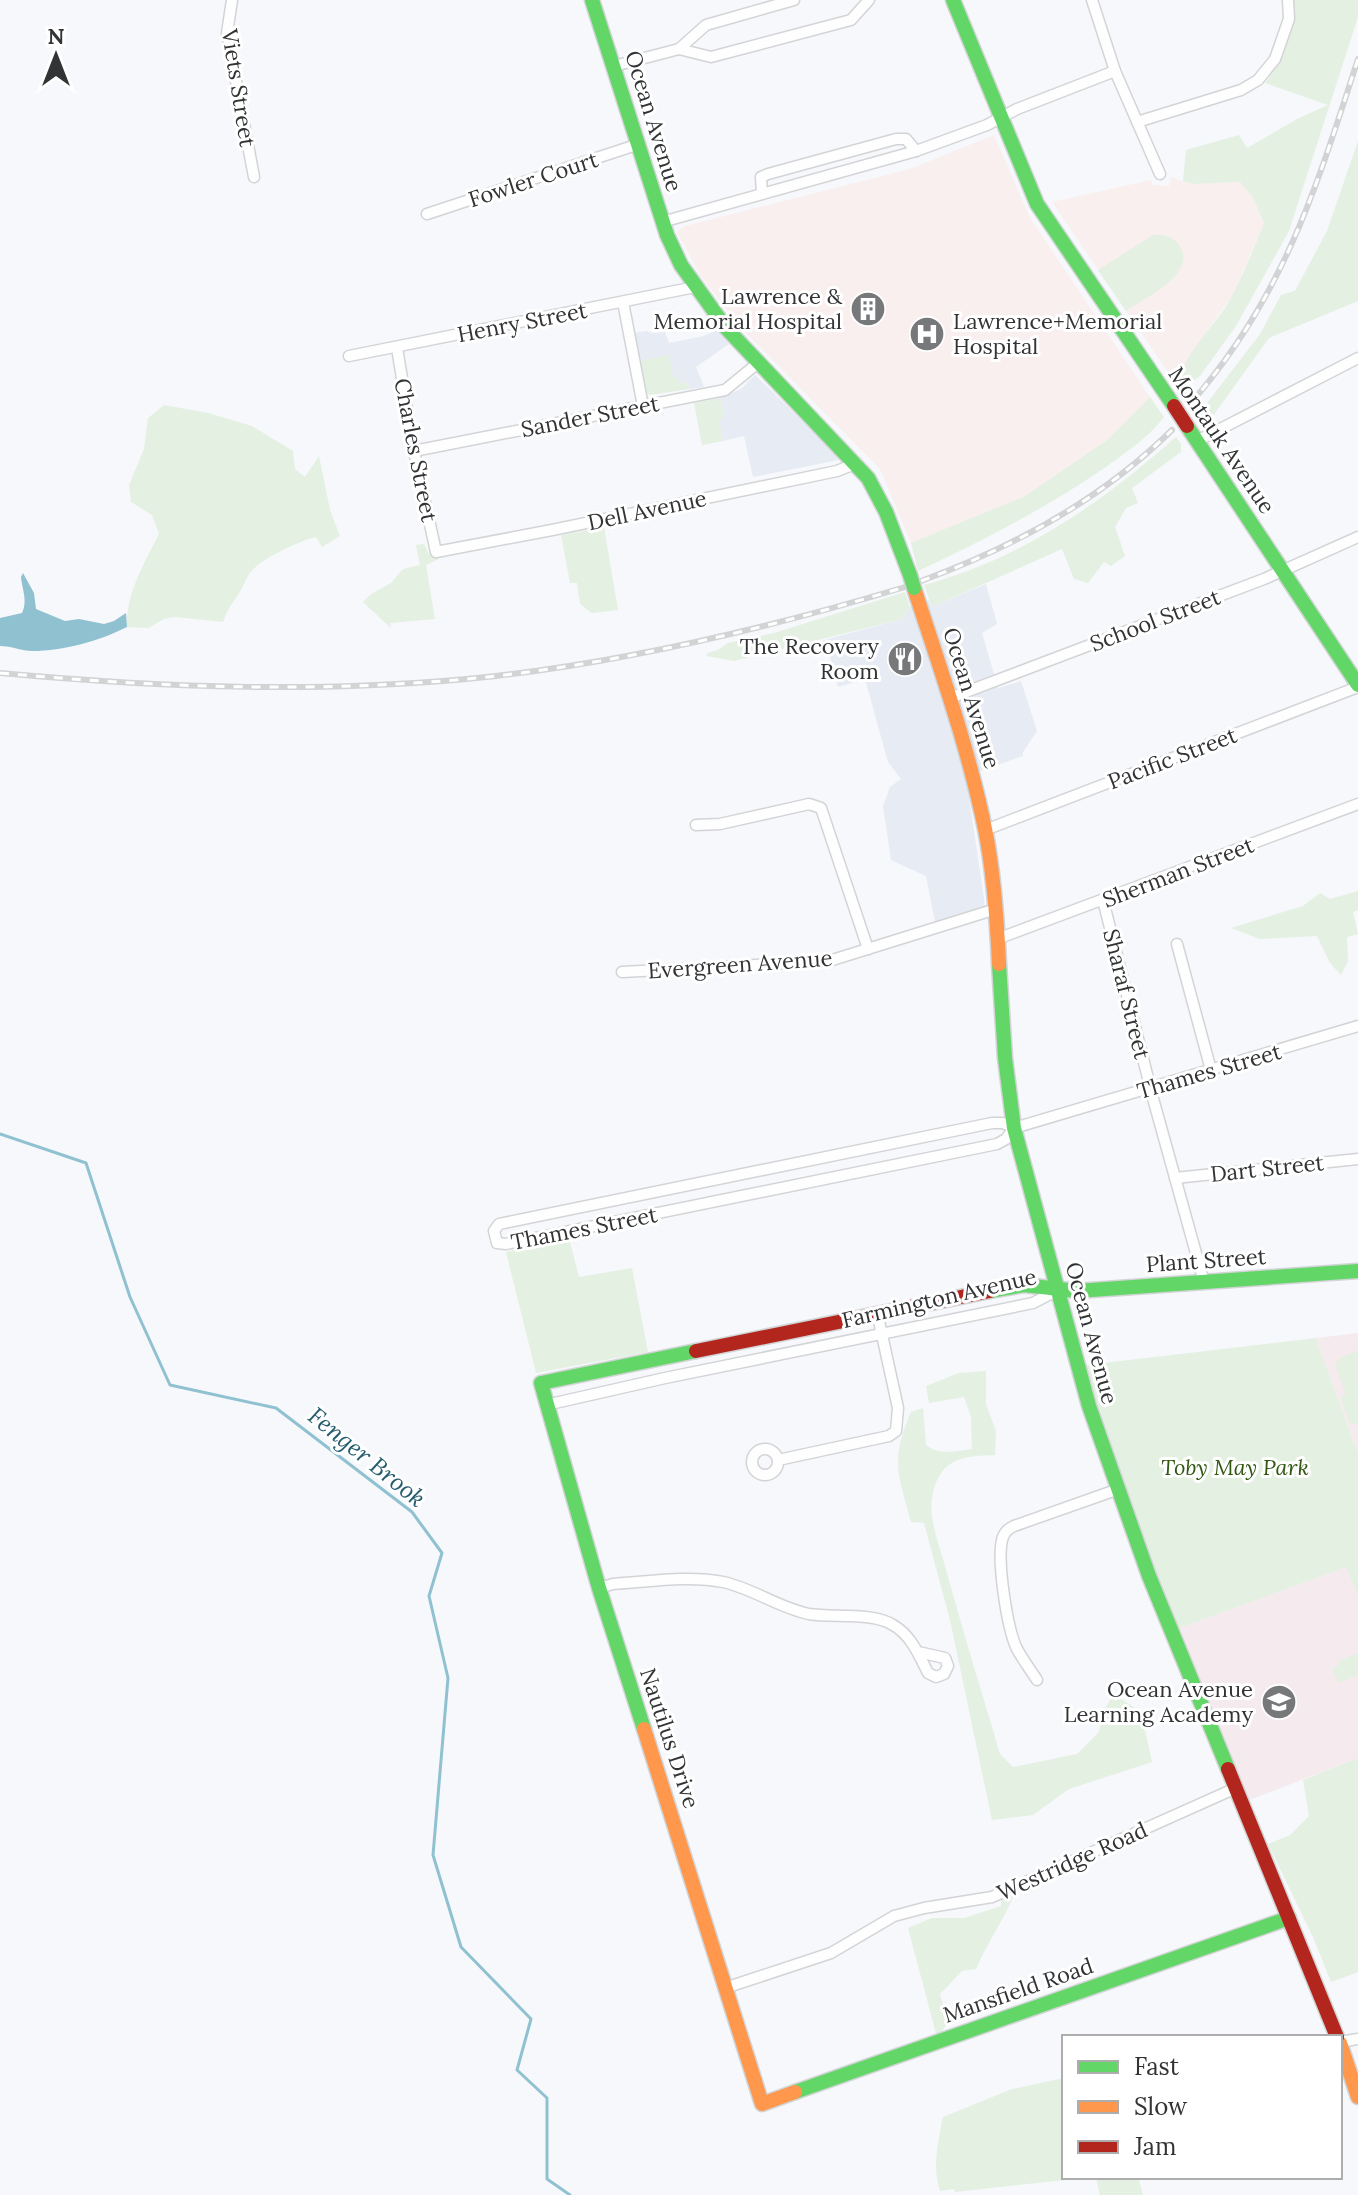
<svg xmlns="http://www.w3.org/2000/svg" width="1358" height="2195" viewBox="0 0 1358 2195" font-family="Lora,serif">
<rect width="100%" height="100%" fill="#f6f8fb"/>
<g fill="#e7ebf4">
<path d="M717 330 729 344 696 367 704 387 689 389 688 382 680 384 673 378 639 361 633 333 647 331 652 333 665 332 669 343 704 336Z"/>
<path d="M755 375 832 450 839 460 753 477 744 436 723 441 719 420 724 418 720 398 741 389Z"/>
<path d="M986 584 997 624 982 633 998 688 1021 681 1037 731 1023 752V756L966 776 985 906 935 922 926 876 891 860 883 806 890 787 901 779 888 762 865 679 838 687 828 650 819 645 824 640 902 619 910 607 929 600 932 607Z"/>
</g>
<g fill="#f5ebef">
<path d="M1358 1333V1454L1316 1338Z"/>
<path d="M1346 1567 1358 1597V1758L1242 1803 1172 1631Z"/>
</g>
<g fill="#faefef">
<path d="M994 135 1030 218 1150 397 1106 441 1025 496 911 543 880 469 738 325 700 275 677 232 685 226 910 169Z"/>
<path d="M1171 177 1192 184 1240 182 1253 198 1264 223 1232 296 1200 340 1183 371 1179 388 1052 202 1151 180 1153 185 1169 186Z"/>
</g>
<g fill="#e4f0e1">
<path d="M1294 0H1358V17L1289 231 1236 326 1200 376 1181 389C1174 362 1215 326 1228 303 1242 278 1253 250 1264 223L1253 198 1240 182 1192 184 1183 181 1186 150 1239 135 1247 148 1297 119 1328 105 1265 83C1283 60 1296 29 1294 0Z"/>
<path d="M1358 141V301L1269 338 1210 420 1198 415 1260 334 1281 295 1295 291 1327 231Z"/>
<path d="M1153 235C1165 234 1175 237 1181 248 1195 275 1145 298 1126 311L1098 270Z"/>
<path d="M669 355 673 377H678L680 384 688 382 689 389 650 395 646 392 639 361Z"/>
<path d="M1150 397 1164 417C1147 439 1125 453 1103 469 1044 509 982 541 918 571L911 543 1025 496 1107 440Z"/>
<path d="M720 398 724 418 719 420 723 441 702 445 694 403Z"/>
<path d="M164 405 208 413 252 426 293 451 295 469 305 477 319 456 330 510 340 536 322 547 316 537C299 541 260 559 250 573 245 579 243 588 238 595 231 605 227 610 223 622L175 617 164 619 148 628 127 627C125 596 145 561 159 534L152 515 131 502 129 485 144 449 148 418Z"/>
<path d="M1176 437 1181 444V452L1132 488 1138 503 1126 508 1115 527 1125 556 1111 566 1104 562 1088 583 1074 579 1062 549 932 607 924 585C1023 558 1100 504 1176 437Z"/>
<path d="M604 527 618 610 592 613 580 604 577 583H570L561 535Z"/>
<path d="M424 544 429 554 439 559 426 565 435 619 390 623 391 628 363 602 371 594 391 583 403 569 420 565 416 545Z"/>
<path d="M905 592 910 607 902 619 734 661 707 656V653L718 650 728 643 774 633Z"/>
<path d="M1358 891V910L1353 912 1358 934 1347 937 1348 961 1341 975 1330 963 1317 936 1260 939 1231 928 1303 906 1320 893 1330 899Z"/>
<path d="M569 1238 579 1277 632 1268 648 1352 536 1373 506 1252Z"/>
<path d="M1316 1338 1358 1454V1597L1346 1567 1172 1631 1078 1366Z"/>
<path d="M1358 1351V1423L1350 1424 1340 1397 1346 1394 1335 1366 1339 1358Z"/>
<path d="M986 1371V1404L996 1431 995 1455C965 1456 942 1457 933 1492 927 1518 940 1546 946 1570 963 1632 982 1693 1000 1754L1013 1767 1077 1754 1099 1732 1103 1712 1114 1694 1141 1712 1152 1762 1069 1789 1033 1815 992 1820 950 1620 924 1523 911 1522C898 1474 890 1460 911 1412L923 1408 926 1445C939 1456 956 1451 972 1449L971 1417 964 1397 929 1403 926 1386 959 1373Z"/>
<path d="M1358 1653V1675L1338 1683 1332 1668 1339 1665 1338 1661Z"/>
<path d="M1358 1758V1972L1331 1982 1313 1937 1268 1844 1290 1835 1309 1816 1303 1780Z"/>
<path d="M1014 1895C1003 1921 987 1943 976 1969L962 1971 940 1994 948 2023 937 2037 908 1928 932 1918H964L1001 1906V1898Z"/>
<path d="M1064 2078V2177H1092L955 2192 954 2189 940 2191C932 2166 938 2142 943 2117L1012 2089Z"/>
<path d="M1096 2177H1138L1143 2195H1100Z"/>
</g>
<path fill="#90c1d1" d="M23 573 34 593 36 609 65 621 79 619 104 624 114 621 126 613 127 627C99 641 64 651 32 651 22 651 11 646 0 646V618L22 613C28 601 22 589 21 577Z"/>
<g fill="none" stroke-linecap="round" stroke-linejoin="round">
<path stroke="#90c1d1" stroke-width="3" d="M0 1134 86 1163 130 1297 170 1385 276 1408 412 1512 442 1553 429 1596 448 1678 433 1855 461 1947 531 2019 517 2070 547 2098V2179L570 2195"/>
<defs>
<g id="street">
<path d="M232 0 227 33 254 177"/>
<path d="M1092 0 1115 71 1160 174"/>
<path d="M679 49 711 57 851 20 869 0"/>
<path d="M614 66 679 49 706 25 794 0"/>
<path d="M1137 122 1241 90 1258 80 1275 59 1289 19 1288 0"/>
<path d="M762 194 761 177 768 174 896 139H906L916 151"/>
<path d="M427 214 639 144"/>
<path d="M662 222 916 151 987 125 1017 109 1115 71"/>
<path d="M623 302 643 406"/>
<path d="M397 348 414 451 436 552 552 530 837 471 857 463"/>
<path d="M349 356 695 287"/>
<path d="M1197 441 1358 358"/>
<path d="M414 451 725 390 758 363"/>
<path d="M950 698 1264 579 1358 537"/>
<path d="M696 825 720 824 809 804 821 808 868 949"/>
<path d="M985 830 1358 687"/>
<path d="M1103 900 1154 1102 1204 1282"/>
<path d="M997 939 1358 804"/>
<path d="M1177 944 1211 1070"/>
<path d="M622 972 829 961 996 909"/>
<path d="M1014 1128 1003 1123H992L499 1224 494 1231 497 1243 506 1244 997 1144 1006 1139 1014 1128 1358 1026"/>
<path d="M1175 1178 1358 1159"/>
<path d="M546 1405 665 1378 1033 1303 1058 1290"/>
<circle cx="765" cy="1462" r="13"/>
<path d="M778 1460 889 1436 896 1431 898 1408 877 1312"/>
<path d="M599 1588 613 1584C648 1582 688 1575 723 1582 752 1588 779 1608 809 1614 833 1618 873 1612 893 1625 911 1635 919 1655 928 1673L936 1677 944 1674 948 1666 945 1658 918 1652"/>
<path d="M1037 1680C1030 1669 1022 1659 1016 1647 1007 1626 997 1562 1002 1540 1004 1532 1008 1529 1014 1526L1116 1490"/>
<path d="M725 1988 831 1953 894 1916 924 1908 992 1897 1236 1788"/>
<path d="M1340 2042 1358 2039"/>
</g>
<g id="fast">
<path d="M592 0 667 235 681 265 726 328 868 478 886 512 910 575"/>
<path d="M953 0 1037 204 1174 406"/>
<path d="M1187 426 1358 685"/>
<path d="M999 964 1005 1058 1014 1128 1089 1406 1149 1576 1228 1769"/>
<path d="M990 1291 1024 1285 1077 1291 1358 1271"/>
<path d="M644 1729 599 1588 541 1383 696 1351"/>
<path d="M795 2092 1289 1918"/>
</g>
<g id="slow">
<path d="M914 588C940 668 968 747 985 829 994 873 997 919 999 964"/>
<path d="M644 1729 762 2104 795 2092"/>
<path d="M1340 2043 1358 2097"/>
</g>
<g id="jam">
<path d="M696 1351 990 1291"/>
<path d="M1228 1769 1337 2037"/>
</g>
</defs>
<use href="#street" stroke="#d2d4d6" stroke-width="13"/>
<use href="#fast" stroke="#d2d4d6" stroke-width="17"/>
<use href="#slow" stroke="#d2d4d6" stroke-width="17"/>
<use href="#jam" stroke="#d2d4d6" stroke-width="17"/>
<use href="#street" stroke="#fefefe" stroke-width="10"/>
<use href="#fast" stroke="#63d668" stroke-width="14"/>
<use href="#slow" stroke="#ff974d" stroke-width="14"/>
<use href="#jam" stroke="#b3261e" stroke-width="14"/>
<defs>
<g id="rail">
<path d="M1190 404C1283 298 1316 189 1358 59"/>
<path d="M921 581C1014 547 1101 500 1172 430"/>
<path d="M0 673C165 688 331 694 496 676 635 660 772 627 905 587"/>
</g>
</defs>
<use href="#rail" stroke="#d2d3d4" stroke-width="6"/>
<use href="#rail" stroke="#fff" stroke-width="3" stroke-dasharray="9" stroke-linecap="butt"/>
<defs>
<path id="fast-bridge" d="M910 575 914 588"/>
<path id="jam-bridge" d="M1174 406 1187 426"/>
</defs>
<use href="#fast-bridge" stroke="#d2d4d6" stroke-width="17" stroke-linecap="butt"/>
<use href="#jam-bridge" stroke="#d2d4d6" stroke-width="17" stroke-linecap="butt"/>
<use href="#fast-bridge" stroke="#63d668" stroke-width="14"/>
<use href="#jam-bridge" stroke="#b3261e" stroke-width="14"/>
</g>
<defs>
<symbol id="building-disc" viewBox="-11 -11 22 22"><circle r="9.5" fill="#77787a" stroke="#fff"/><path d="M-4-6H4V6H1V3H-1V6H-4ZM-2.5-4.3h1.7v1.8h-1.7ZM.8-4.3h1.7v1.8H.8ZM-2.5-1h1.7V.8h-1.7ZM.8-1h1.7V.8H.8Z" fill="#fff"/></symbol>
<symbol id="hospital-disc" viewBox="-11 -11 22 22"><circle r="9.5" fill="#77787a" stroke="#fff"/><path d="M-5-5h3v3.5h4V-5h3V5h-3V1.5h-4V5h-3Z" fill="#fff"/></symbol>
<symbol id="restaurant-disc" viewBox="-11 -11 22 22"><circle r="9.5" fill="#77787a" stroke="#fff"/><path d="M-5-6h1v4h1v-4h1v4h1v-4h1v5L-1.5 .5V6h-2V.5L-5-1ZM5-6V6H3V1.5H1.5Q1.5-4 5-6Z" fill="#fff"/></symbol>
<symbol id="school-disc" viewBox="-11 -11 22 22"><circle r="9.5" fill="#77787a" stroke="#fff"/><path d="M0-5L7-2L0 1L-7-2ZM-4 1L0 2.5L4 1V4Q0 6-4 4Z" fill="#fff"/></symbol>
</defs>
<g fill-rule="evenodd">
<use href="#building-disc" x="848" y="289" width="40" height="40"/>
<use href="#hospital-disc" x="907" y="314" width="40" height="40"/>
<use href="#restaurant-disc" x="885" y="639" width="40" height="40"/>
<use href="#school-disc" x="1259" y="1682" width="40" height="40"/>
</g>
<g text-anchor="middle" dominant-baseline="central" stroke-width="6" stroke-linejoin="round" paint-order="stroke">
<g font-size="22" fill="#323335" stroke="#fff">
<text transform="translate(239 88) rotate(81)">Viets Street</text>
<text transform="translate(654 121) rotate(73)">Ocean Avenue</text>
<text transform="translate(533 179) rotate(-18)">Fowler Court</text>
<text transform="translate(522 322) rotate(-11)">Henry Street</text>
<text transform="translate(590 416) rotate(-11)">Sander Street</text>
<text transform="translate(1222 440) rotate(56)">Montauk Avenue</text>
<text transform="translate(416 450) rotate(79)">Charles Street</text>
<text transform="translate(647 510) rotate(-12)">Dell Avenue</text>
<text transform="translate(1155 620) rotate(-21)">School Street</text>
<text transform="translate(972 698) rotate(73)">Ocean Avenue</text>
<text transform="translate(1172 758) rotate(-21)">Pacific Street</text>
<text transform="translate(1178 872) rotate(-21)">Sherman Street</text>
<text transform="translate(740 964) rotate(-4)">Evergreen Avenue</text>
<text transform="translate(1127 994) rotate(76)">Sharaf Street</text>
<text transform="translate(1209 1071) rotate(-16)">Thames Street</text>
<text transform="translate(1267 1168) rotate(-6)">Dart Street</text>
<text transform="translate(584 1228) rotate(-11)">Thames Street</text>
<text transform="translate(1206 1260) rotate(-4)">Plant Street</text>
<text transform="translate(939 1298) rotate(-13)">Farmington Avenue</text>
<text transform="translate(1092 1333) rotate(75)">Ocean Avenue</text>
<text transform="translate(670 1738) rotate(72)">Nautilus Drive</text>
<text transform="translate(1072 1861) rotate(-24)">Westridge Road</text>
<text transform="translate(1018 1990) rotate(-19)">Mansfield Road</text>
</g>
<g font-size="22" fill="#323335" stroke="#fff" text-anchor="end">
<text x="842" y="296">Lawrence &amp;<tspan x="842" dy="25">Memorial Hospital</tspan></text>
<text x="953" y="321" text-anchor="start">Lawrence+Memorial<tspan x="953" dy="25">Hospital</tspan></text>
<text x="879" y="646">The Recovery<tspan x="879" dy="25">Room</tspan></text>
<text x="1253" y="1689">Ocean Avenue<tspan x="1253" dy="25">Learning Academy</tspan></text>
</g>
<g font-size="22" font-style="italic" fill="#315711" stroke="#fff">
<text x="1235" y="1467">Toby May Park</text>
</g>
<g font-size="24" font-style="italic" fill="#265d6e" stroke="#fff">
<text transform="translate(367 1457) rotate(39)">Fenger Brook</text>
</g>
</g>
<rect x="1062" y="2035" width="280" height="144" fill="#ffffff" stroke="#adadae" stroke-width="2"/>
<rect x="1078" y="2061" width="40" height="12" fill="#63d668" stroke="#adadae" stroke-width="2"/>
<text x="1134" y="2075" font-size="24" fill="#323335">Fast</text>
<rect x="1078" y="2101" width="40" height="12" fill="#ff974d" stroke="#adadae" stroke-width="2"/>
<text x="1134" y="2115" font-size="24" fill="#323335">Slow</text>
<rect x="1078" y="2141" width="40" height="12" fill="#b3261e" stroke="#adadae" stroke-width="2"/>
<text x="1134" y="2155" font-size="24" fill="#323335">Jam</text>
<g transform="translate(56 56)" stroke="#ffffff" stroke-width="6" paint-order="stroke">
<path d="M0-6L14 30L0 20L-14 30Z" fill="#323335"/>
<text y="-12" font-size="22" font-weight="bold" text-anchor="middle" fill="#323335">N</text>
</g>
</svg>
